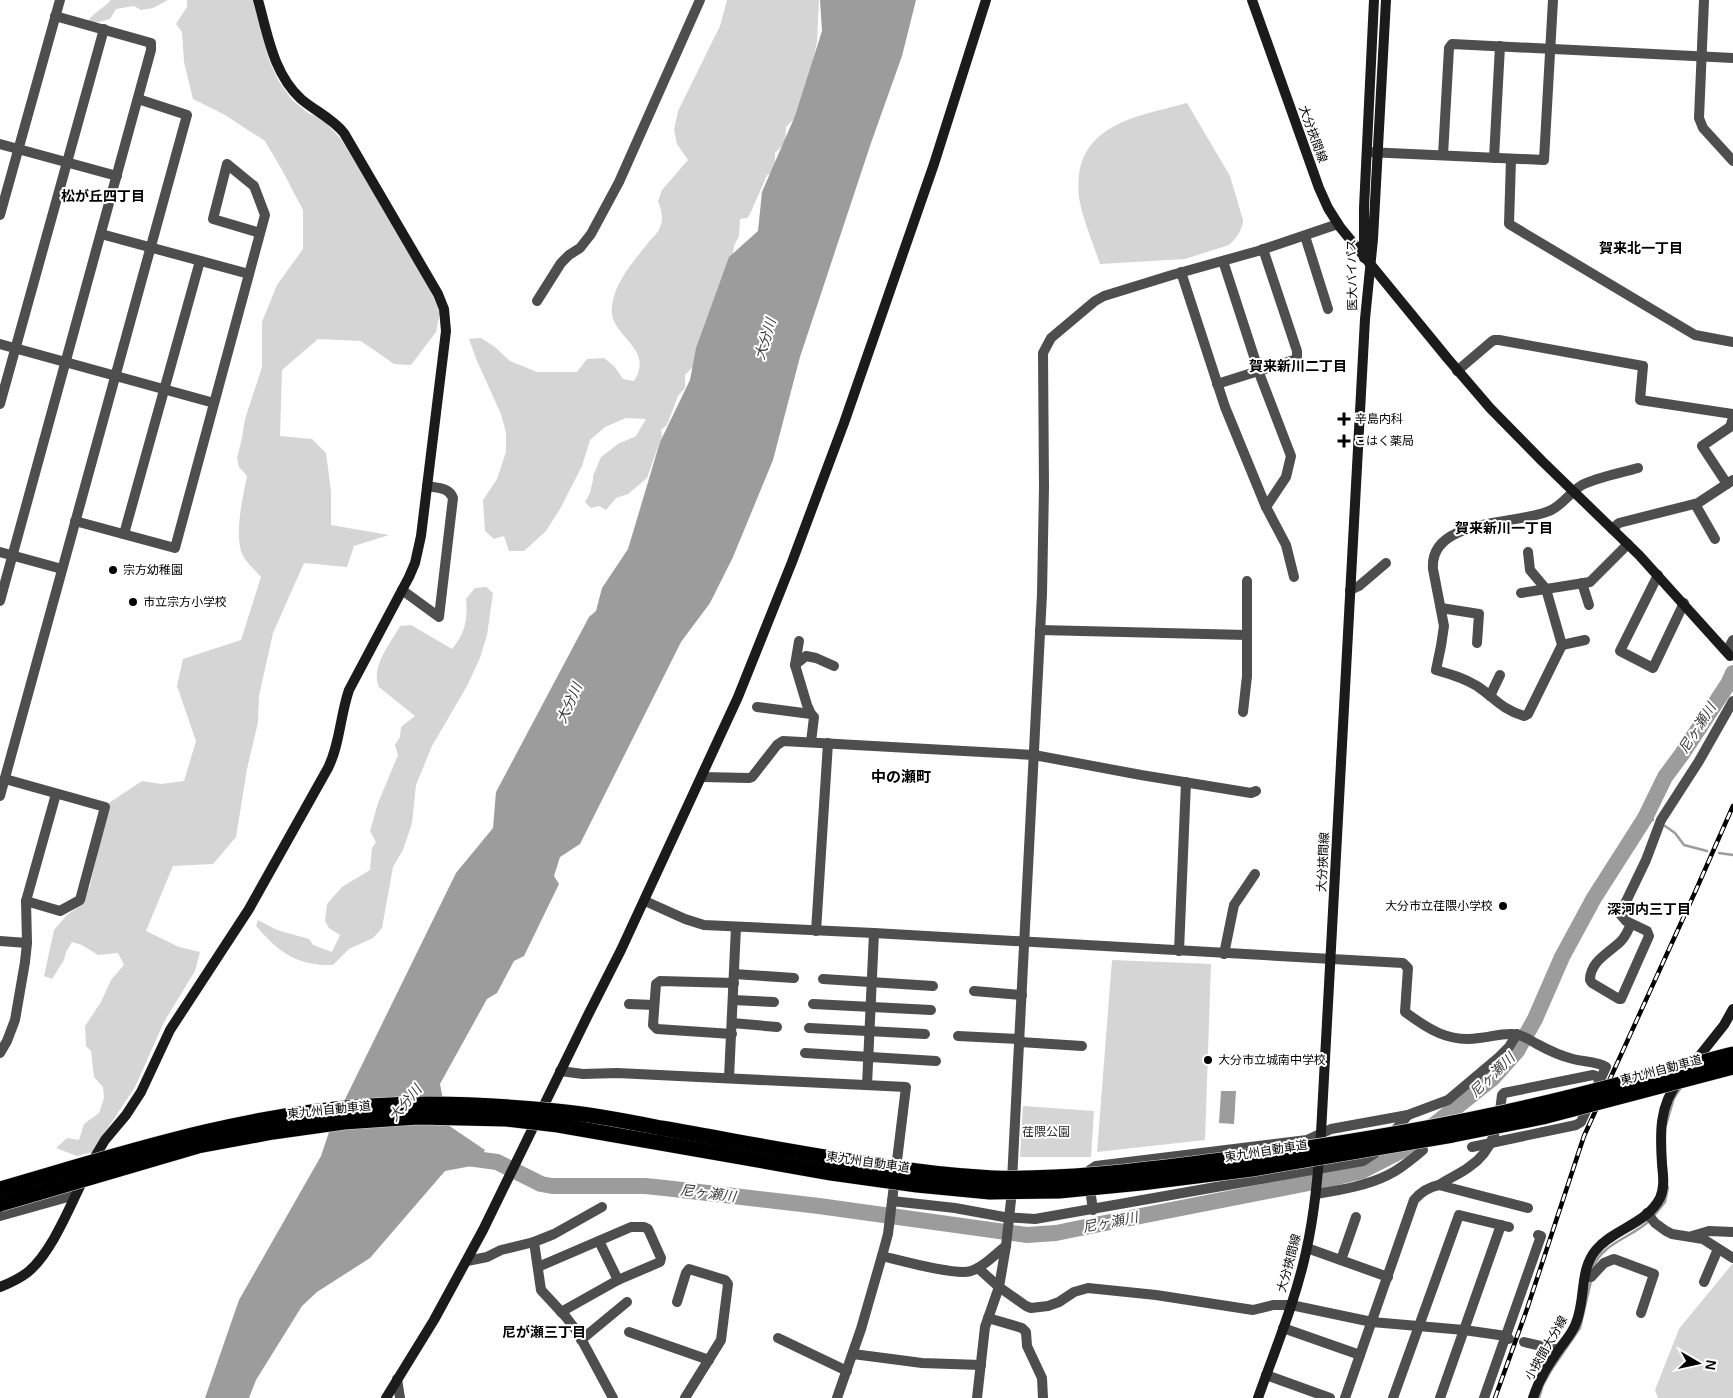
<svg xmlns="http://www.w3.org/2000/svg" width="1733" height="1398" viewBox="0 0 1733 1398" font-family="Helvetica,'Noto Sans JP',sans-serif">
<rect width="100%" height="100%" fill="#fff"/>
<g fill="#d5d5d5">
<path d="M111 0H168L153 8 141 10 134 6 116 9 110 19 94 23 88 21C93 13 104 8 111 0Z"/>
<path d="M187 0H253L269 60 278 80 292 100 308 113 322 119 341 139 423 274 440 312 436 332 411 365 394 364 361 341 318 339 282 370 280 436 312 439 326 453 331 491V525L389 535 354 546 347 567 304 563 273 633 259 696 258 722 247 769 236 837 213 864 173 866 146 931 179 947 200 952 195 971 164 1022 135 1087 92 1152 77 1156 56 1148 67 1138 79 1140 84 1124 99 1113 104 1098 103 1087 94 1077 91 1051 86 1046 85 1026 101 1002 111 980 124 965 118 953 98 955 82 945 72 942 66 952 64 960 52 979 44 976 54 930 67 915 82 904 90 886 109 803 142 781 161 784 184 781 196 741 177 686 183 659 241 640 261 577C256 571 249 565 245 559 232 541 243 497 247 476L239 467 237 458 242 438 245 419 262 367V322L277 285 303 249V210L282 170 265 141 225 115 193 99 184 62 182 32 176 24 187 7Z"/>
<path d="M727 0H819L817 42 812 65 796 117 786 127 785 143 775 153V167L773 173 767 175 750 214 747 218 740 219 739 236 734 246 729 277 694 366 685 375V388L678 396 667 425 661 430 662 436 647 478 628 494 616 498 606 510 599 506 591 508 585 502 590 493 593 480V476L601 457 618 444 636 436 646 419 626 418 605 427 590 440 582 466 560 509 546 531 524 551H509L504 536 494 539 485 531 483 500 497 479 506 452V433L501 414 477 361 469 339 481 338 495 347 510 361 537 372H577L587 359 604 358 614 366 623 379 634 381C656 347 607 336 612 306 615 281 634 261 648 243 652 238 658 233 660 227 664 220 661 208 658 201L662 190 688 160 677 144 674 130 678 111 720 26Z"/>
<path d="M1187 103 1230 176 1243 220C1243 229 1236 239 1229 245L1185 259 1100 264C1093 243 1083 220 1079 198 1078 190 1078 182 1079 175 1086 121 1145 115 1187 103Z"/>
<path d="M486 587 493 593 487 635 480 658 467 686 432 746 416 785 412 823 403 850 393 867 382 928 373 938 349 949 333 965C296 966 279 952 256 926L258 920 277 930 309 939 313 945 332 952 340 935 329 928 325 921 327 904 342 887 370 870 372 848 376 842 370 831 378 803 398 755 395 745 400 737 401 727 415 716 379 687C370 667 391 643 400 626L411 625 452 649C465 634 468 619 466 599L475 588Z"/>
<path d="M1112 960 1211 964 1205 1140 1097 1152Z"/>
<path d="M1023 1106 1094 1111 1091 1157H1020Z"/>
<path d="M1733 1263V1398H1658L1655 1390 1679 1329Z"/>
</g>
<g fill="#9c9c9c">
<path d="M820 0H916L902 56 871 143 800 357 773 460 733 557 710 603 681 642 580 844 560 857 554 876 559 884 524 956 514 961 497 993 487 999 440 1084 448 1125 485 1150 477 1165 445 1171 370 1258 317 1292 302 1306 256 1380 249 1398H205L239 1300 321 1156 329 1132 456 873 493 828 496 792 589 617 596 611 602 588 628 549 660 442 690 380 696 348 729 257 758 231 762 192 795 116 822 31Z"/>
<path d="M1221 1091H1236L1234 1124 1219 1123Z"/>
</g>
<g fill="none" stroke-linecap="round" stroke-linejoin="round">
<g stroke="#9c9c9c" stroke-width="2.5">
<path d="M1645 818 1653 820"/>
<path d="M1665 826 1675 833 1684 845 1707 851"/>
<path d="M1719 853 1733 855"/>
<path d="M1666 1125 1674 1098 1682 1086"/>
<path d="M1653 1217 1665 1202 1668 1187"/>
<path d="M1593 1268C1602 1243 1631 1238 1649 1221"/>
<path d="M1539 1398 1543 1385 1552 1369 1580 1328 1591 1281"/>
</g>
<path stroke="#9c9c9c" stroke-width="16" d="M460 1157 497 1162 541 1184 552 1186H645L665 1188 819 1206 1027 1235 1056 1233 1095 1225 1329 1179 1362 1171 1401 1151 1493 1078 1517 1051 1535 1019 1562 957 1594 898 1645 818 1665 777 1682 754 1728 684 1733 673"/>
<g stroke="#4e4e4e" stroke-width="10">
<path d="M1704 0 1699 118 1703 128 1733 161"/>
<path d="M0 144 117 176"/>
<path d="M1367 152 1544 160 1553 0"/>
<path d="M1443 155 1449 48 1452 44 1733 58"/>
<path d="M1494 158 1500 46"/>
<path d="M1511 159 1509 224 1695 335 1733 342"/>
<path d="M0 215 60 0"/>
<path d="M101 234 249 274"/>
<path d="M1305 236 1328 309"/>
<path d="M1223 261 1261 378 1291 456 1286 477 1266 507"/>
<path d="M1181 272 1225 407 1266 507 1286 545 1294 577"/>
<path d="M537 301 561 263 569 255 580 248 591 234 619 182 700 0"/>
<path d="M0 344 214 403"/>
<path d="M1457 371 1491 342 1494 340H1499L1643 366 1640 400 1733 414"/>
<path d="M1217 384 1297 359V351L1263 249"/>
<path d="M0 404 104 29"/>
<path d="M1727 484 1702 446 1730 427 1733 418"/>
<path d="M1695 504 1715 539"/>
<path d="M75 521 175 548 265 215 254 186 227 164 213 219 260 233"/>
<path d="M1612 529 1619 523 1698 503 1733 480"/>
<path d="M124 534 200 261"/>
<path d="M0 552 62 569"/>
<path d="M1528 552 1530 570 1546 589 1562 645 1528 714 1524 716C1501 709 1495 698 1477 686 1464 678 1450 674 1436 670L1441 646 1444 626 1433 569C1429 518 1517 525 1549 511 1562 506 1570 492 1582 485 1598 477 1621 473 1638 468"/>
<path d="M1658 575 1620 651 1653 668 1684 603"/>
<path d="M1582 583 1589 605"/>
<path d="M402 590 439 617 453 498C449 487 437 488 427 486"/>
<path d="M1350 590 1359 586 1386 563"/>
<path d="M1521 593 1590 582 1628 544"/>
<path d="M0 601 151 50V43L55 16"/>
<path d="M1441 608 1479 614 1477 643"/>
<path d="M1040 630 1247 635"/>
<path d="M799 641 795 665 807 705 811 714"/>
<path d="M1562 645 1585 640"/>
<path d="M1727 651 1733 640"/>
<path d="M795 665 806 656 816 658 834 666"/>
<path d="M1490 696 1500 675"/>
<path d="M757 707 811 714 814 717 811 742"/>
<path d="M1243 712 1247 676V581"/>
<path d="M702 777 749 778 752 777 777 745 783 741 1034 755 1141 775 1251 793 1256 791"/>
<path d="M5 779 105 807 80 900 60 911 26 901"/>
<path d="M0 796 187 115 138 99"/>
<path d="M645 901 685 919 704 925 874 933 1403 963 1408 968 1405 1012C1428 1029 1449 1043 1479 1038 1490 1037 1502 1033 1513 1034 1522 1034 1529 1040 1537 1044 1548 1050 1561 1056 1573 1059 1583 1062 1597 1061 1606 1067L1581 1122 1576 1125 1472 1147"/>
<path d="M1631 924C1628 930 1626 936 1621 941 1609 953 1590 961 1590 980L1592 983 1619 999H1621L1649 936 1647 931 1626 921 1620 914 1646 860 1661 820 1699 761 1733 701"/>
<path d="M816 931 828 743"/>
<path d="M0 941 27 943"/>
<path d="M1179 951 1186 782"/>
<path d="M1224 954 1234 905 1255 874"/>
<path d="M734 974 794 978"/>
<path d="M823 979 933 986"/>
<path d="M974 991 1022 995"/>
<path d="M733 1000 774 1002"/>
<path d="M629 1004 654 1005"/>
<path d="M813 1004 931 1010"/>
<path d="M732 1023 777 1027"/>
<path d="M809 1028 925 1034"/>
<path d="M732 1034 657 1029 653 1025 656 984 660 981 734 983"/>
<path d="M958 1036 1020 1039"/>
<path d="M1020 1042 1082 1046"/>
<path d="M0 1053 7 1041 15 1020 25 962 27 943 26 901 56 794"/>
<path d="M805 1053 936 1061"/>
<path d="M560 1071 583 1074 617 1073 906 1087 888 1234 882 1256C899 1260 956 1276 971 1271 984 1267 995 1254 1006 1246"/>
<path d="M729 1078 736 927"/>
<path d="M867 1085 874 933"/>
<path d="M1391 1135 1408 1115"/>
<path d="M1439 1185C1449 1178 1460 1174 1469 1167 1494 1151 1499 1123 1502 1095L1504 1093 1593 1075 1596 1076 1600 1081"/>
<path d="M1316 1194C1340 1190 1366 1186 1388 1175 1401 1169 1412 1159 1423 1150"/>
<path d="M892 1201 955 1208 1004 1217 1035 1219 1363 1161 1375 1153 1379 1148"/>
<path d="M602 1207 554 1234 534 1242 541 1290 566 1317 578 1333 613 1398"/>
<path d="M1093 1210 1088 1175 1090 1170 1096 1166 1307 1140 1331 1129 1408 1115 1448 1100 1499 1057 1509 1047 1517 1034"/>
<path d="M1647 1213 1655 1223 1666 1231 1672 1234 1703 1239 1733 1258"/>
<path d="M0 1216 75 1195"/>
<path d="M1692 1236 1709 1231 1733 1232"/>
<path d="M599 1241 618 1280"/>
<path d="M1307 1248 1388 1277"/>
<path d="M1341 1260 1356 1217"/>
<path d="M467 1261 487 1257 501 1250 534 1242"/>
<path d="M538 1267 631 1227H644L648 1229 661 1258 660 1262 618 1280 561 1312"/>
<path d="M978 1268 999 1287 1026 1306 1031 1308 1048 1306 1059 1302 1074 1292 1088 1288 1156 1295 1253 1310 1273 1305H1291L1372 1322 1464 1330 1506 1336 1509 1339"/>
<path d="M1585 1277H1591L1604 1263 1614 1259 1654 1274 1641 1313"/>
<path d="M1704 1282 1718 1249"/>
<path d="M677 1302 686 1273 689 1269 725 1280 728 1284 721 1340 685 1398"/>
<path d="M988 1318 1022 1328 1026 1332 1027 1346 1042 1378 1043 1398"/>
<path d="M1283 1328 1360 1355"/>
<path d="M629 1332 709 1360"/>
<path d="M778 1338 847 1371"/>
<path d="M581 1340 627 1302"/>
<path d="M1524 1342 1559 1350"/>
<path d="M853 1354 922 1363 981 1365"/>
<path d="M1266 1375 1330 1398"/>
<path d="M397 1379 400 1398"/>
<path d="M837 1398 861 1329 882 1256"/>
<path d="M977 1398 985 1327 999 1287 1006 1246 1011 1200 1042 594 1044 487 1043 353 1051 338 1095 301 1104 296 1172 275 1258 251 1338 224"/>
<path d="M1345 1398 1414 1200C1420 1193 1429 1187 1439 1185L1528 1208"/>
<path d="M1393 1398 1459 1215 1509 1227"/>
<path d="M1440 1398 1501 1225"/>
<path d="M1484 1398 1541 1236 1538 1235"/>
</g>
<g stroke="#1b1b1b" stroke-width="10">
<path d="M1252 0 1319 188 1328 208 1340 227 1448 359 1490 408 1542 461 1639 555 1730 656"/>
<path d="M1364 258V208L1374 0"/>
<path d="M1693 1064 1724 1025 1733 1009"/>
<path d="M90 1165 105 1140 126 1115 141 1092 170 1030 249 909 328 768C340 744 340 716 349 690L409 577 415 563 421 536 446 331 444 309 438 294 344 133C332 118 315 111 301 99 273 73 268 35 258 0"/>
<path d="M0 1287C10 1283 19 1279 28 1272 52 1252 70 1206 84 1178"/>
<path d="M386 1398 434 1320 483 1230 587 1017 621 950 738 697 792 562 844 423 934 164 986 0"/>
<path d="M1258 1398C1275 1350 1295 1302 1306 1252 1315 1212 1318 1173 1321 1133L1365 319 1373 239 1386 0"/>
<path d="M1533 1398C1539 1379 1549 1364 1560 1348 1566 1340 1573 1332 1576 1323 1586 1299 1579 1270 1596 1250 1613 1229 1647 1224 1660 1198 1665 1187 1663 1175 1662 1164 1660 1134 1659 1105 1679 1081"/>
</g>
<defs>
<path id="rail" d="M1495 1398 1527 1309 1584 1136 1696 890 1733 806"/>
</defs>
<use href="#rail" stroke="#000" stroke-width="4.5"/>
<use href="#rail" stroke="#fff" stroke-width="2.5" stroke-dasharray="8" stroke-linecap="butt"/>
<defs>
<g id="highway-bridge">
<path d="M0 1189C121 1154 243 1114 370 1106 430 1102 497 1105 556 1111 591 1114 626 1121 661 1128 731 1140 800 1154 870 1164 911 1171 952 1176 993 1178 1067 1180 1141 1170 1214 1161 1321 1147 1430 1130 1536 1105 1602 1090 1667 1071 1733 1054"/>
<path d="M0 1204 198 1146 273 1132 344 1122 418 1117 506 1119 558 1125 831 1173 917 1185 990 1192 1059 1191 1141 1183 1252 1169 1453 1135 1543 1117 1733 1067"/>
</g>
</defs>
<use href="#highway-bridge" stroke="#dbdbdb" stroke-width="16" stroke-linecap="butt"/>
<use href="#highway-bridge" stroke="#000" stroke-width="15"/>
</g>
<g fill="#000" stroke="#fff" stroke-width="2">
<path d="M1341.5 411.5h5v5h5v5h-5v5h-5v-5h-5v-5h5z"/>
<path d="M1341.5 433.5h5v5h5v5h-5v5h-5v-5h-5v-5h5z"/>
<circle cx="113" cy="570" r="5"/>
<circle cx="133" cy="602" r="5"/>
<circle cx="1503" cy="906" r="5"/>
<circle cx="1208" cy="1060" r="5"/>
</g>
<g text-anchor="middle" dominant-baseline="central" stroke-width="4" stroke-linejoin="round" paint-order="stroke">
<g font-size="12" fill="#000" stroke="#fff">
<text transform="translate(1313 134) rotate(70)">大分挾間線</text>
<text transform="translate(1352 275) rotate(-91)">医大バイパス</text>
<text transform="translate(1323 862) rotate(-87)">大分挾間線</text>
<text transform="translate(1661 1070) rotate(-15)">東九州自動車道</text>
<text transform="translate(329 1110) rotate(-6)">東九州自動車道</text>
<text transform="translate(1266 1151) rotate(-9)">東九州自動車道</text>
<text transform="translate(868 1162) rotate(8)">東九州自動車道</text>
<text transform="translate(1289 1263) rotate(-75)">大分挾間線</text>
<text transform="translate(1546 1348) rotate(-60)">小挾間大分線</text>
</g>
<g font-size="12" fill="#000" stroke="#fff" text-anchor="start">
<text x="1355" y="419">辛島内科</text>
<text x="1354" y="441">こはく薬局</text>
<text x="123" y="570">宗方幼稚園</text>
<text x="143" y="602">市立宗方小学校</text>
<text x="1493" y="906" text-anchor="end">大分市立荏隈小学校</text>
<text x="1218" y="1060">大分市立城南中学校</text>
</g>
<g font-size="12" fill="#2c2c2c" stroke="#fff">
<text x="1046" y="1132">荏隈公園</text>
</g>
<g font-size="14" font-weight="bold" fill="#000" stroke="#fff">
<text x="103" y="196">松が丘四丁目</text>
<text x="1641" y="248">賀来北一丁目</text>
<text x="1298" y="366">賀来新川二丁目</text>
<text x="1504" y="528">賀来新川一丁目</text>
<text x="1649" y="909">深河内三丁目</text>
<text x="544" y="1332">尼が瀬三丁目</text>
</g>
<g font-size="14" font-style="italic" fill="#3d3d3d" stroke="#fff">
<text transform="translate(765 339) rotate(-73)">大分川</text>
<text transform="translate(569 703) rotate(-66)">大分川</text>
<text transform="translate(1697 728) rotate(-57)">尼ヶ瀬川</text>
<text transform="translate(1492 1075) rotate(-44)">尼ヶ瀬川</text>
<text transform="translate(405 1103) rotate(-50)">大分川</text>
<text transform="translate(708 1193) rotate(7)">尼ヶ瀬川</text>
<text transform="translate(1110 1222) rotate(-11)">尼ヶ瀬川</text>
</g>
<g font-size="15" font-weight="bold" fill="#000" stroke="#fff">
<text x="901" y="776">中の瀬町</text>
</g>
</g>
<g transform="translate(1698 1363) rotate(99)" stroke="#ffffff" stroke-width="4" paint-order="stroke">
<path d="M0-4L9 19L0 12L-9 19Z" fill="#000000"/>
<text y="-8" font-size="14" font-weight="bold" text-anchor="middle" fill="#000000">N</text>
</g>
</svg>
